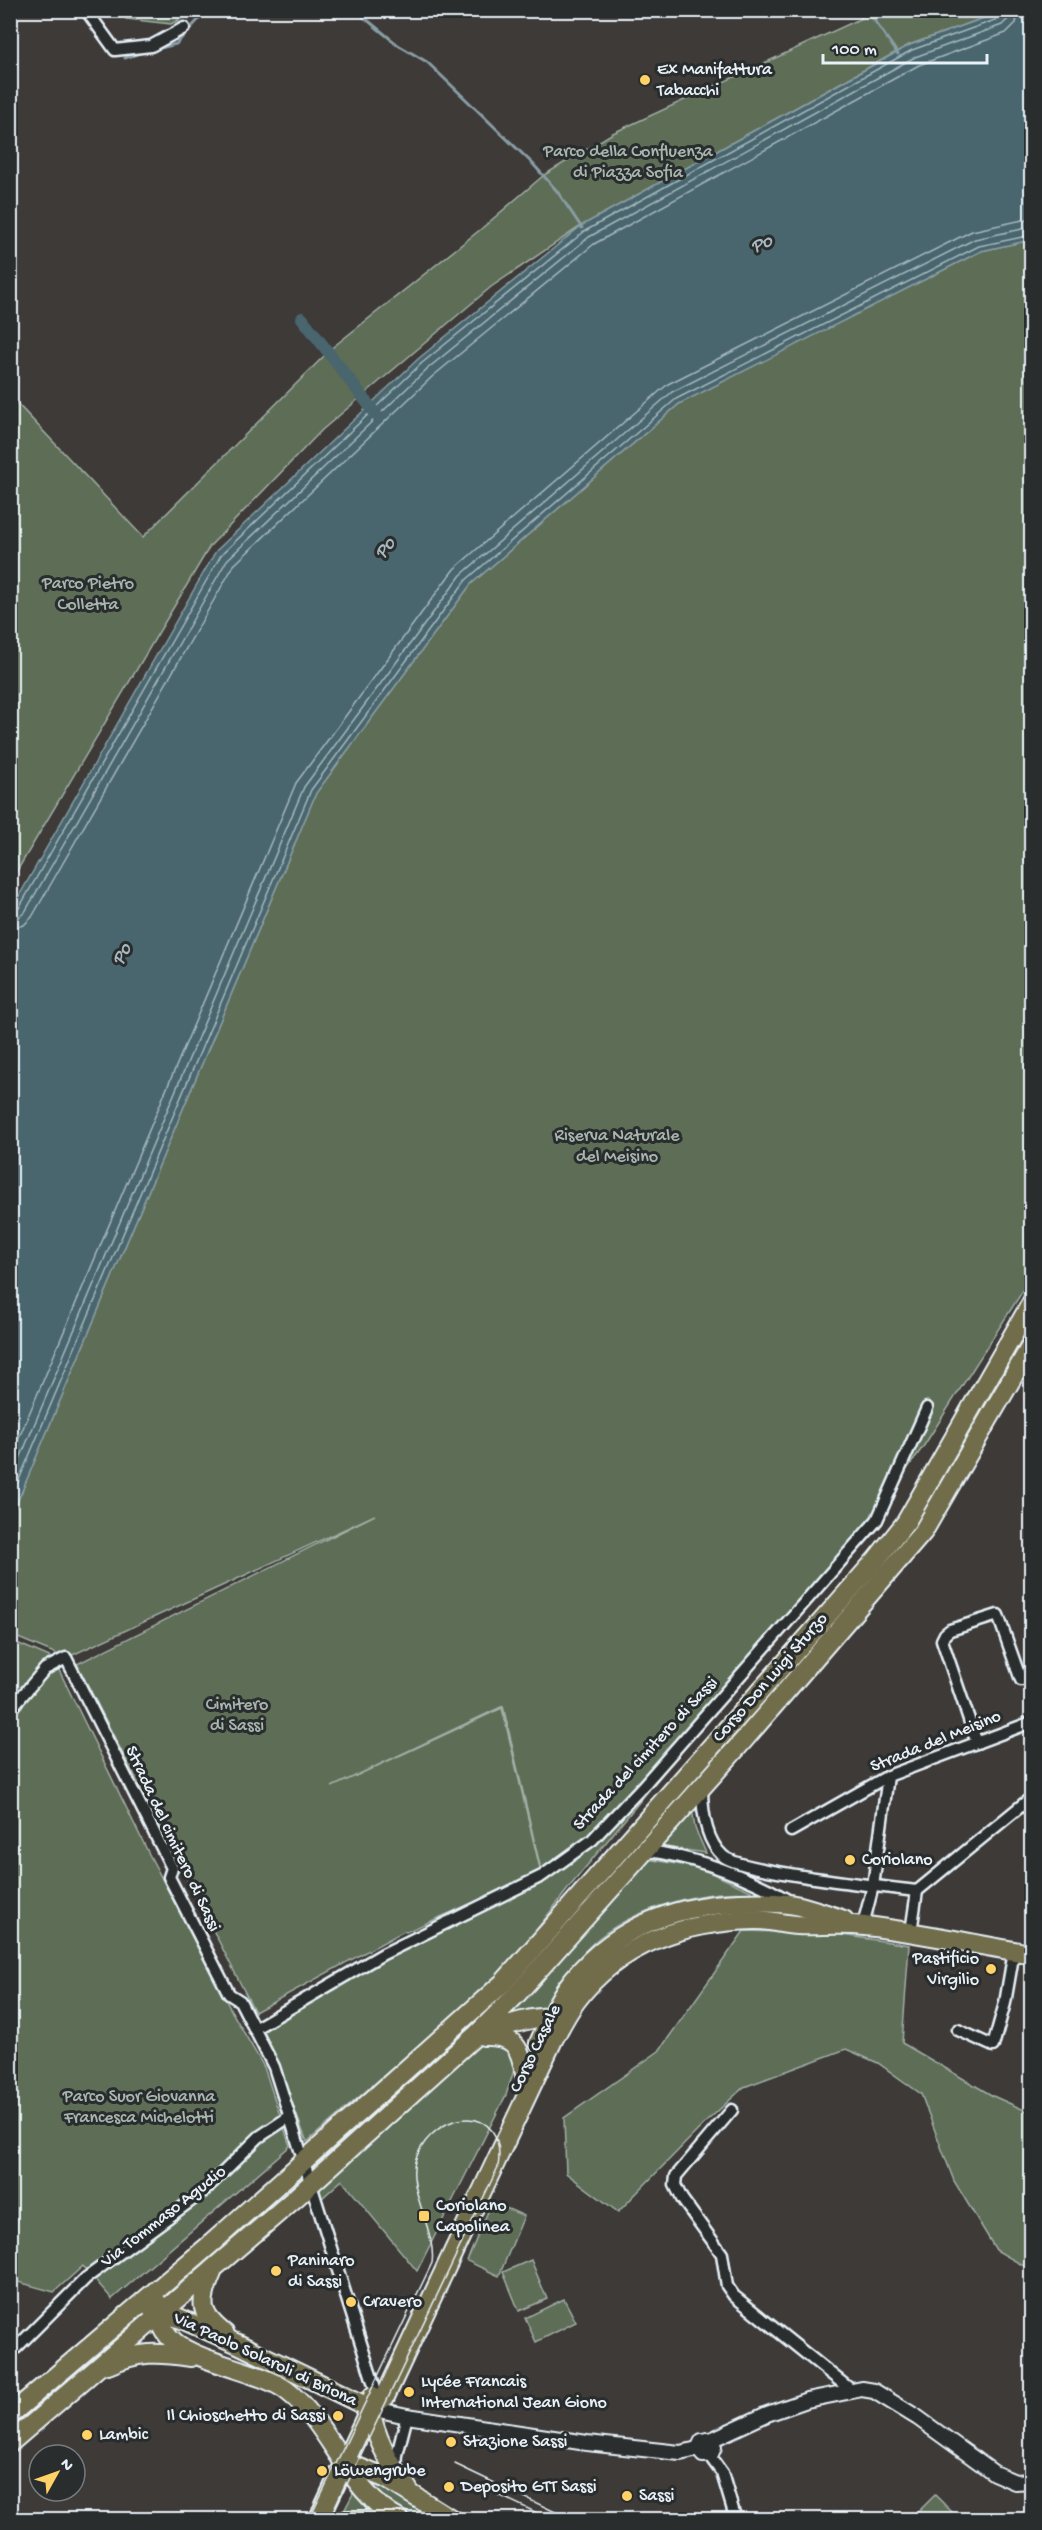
<svg xmlns="http://www.w3.org/2000/svg" width="1042" height="2530" viewBox="0 0 1042 2530" font-family="'Gochi Hand',sans-serif">
<rect width="100%" height="100%" fill="#3d3a38"/>
<filter id="ink" filterUnits="userSpaceOnUse"><feTurbulence type="fractalNoise" baseFrequency=".0167" numOctaves="2"/><feDisplacementMap in="SourceGraphic" scale="12" xChannelSelector="R" yChannelSelector="G"/><feConvolveMatrix kernelMatrix="1 2 1 2 8 2 1 2 1" color-interpolation-filters="sRGB"/></filter>
<g filter="url(#ink)">
<g fill="#5d6d56" stroke="#a2afa7" stroke-width="1.5">
<path d="M134 10H196V11L171 24 126 19Z"/>
<path d="M857 11H1003L909 45 581 226 491 287 322 430 210 546 11 881V397L143 537 333 347 481 229 544 175 613 133 862 18Z"/>
<path d="M1031 240V1278L925 1444 870 1521 571 1885 514 1959 462 2008 307 2142 263 2028 384 1957 542 1874 503 1706 332 1787 502 1708 541 1873 406 1932 404 1931 255 2012 77 1664 375 1515 66 1658 11 1635V1517L316 793 471 584 679 404 729 375 777 354 981 251Z"/>
<path d="M10 1640 52 1658 60 1672 149 1854 232 2012 264 2067 290 2146 112 2299 83 2266 54 2292 11 2280Z"/>
<path d="M692 1808 695 1828 706 1853 658 1846Z"/>
<path d="M647 1859 700 1868 751 1891 750 1893C697 1889 621 1911 584 1952 568 1969 556 1988 546 2010L529 2009 510 2014Z"/>
<path d="M744 1931 828 1933 909 1945 902 2043 993 2096 1031 2113V2270L996 2250 954 2181 921 2094 878 2063 846 2049 744 2087 707 2121 618 2212 566 2173 564 2118 659 2051Z"/>
<path d="M478 2043H507C519 2068 514 2069 506 2095L417 2271 342 2180 321 2199 318 2186Z"/>
<path d="M492 2202 524 2216 499 2276 467 2261Z"/>
<path d="M531 2260 547 2299 519 2311 503 2272Z"/>
<path d="M564 2299 576 2322 536 2342 525 2318Z"/>
<path d="M367 2475 437 2519C404 2519 386 2501 366 2477Z"/>
<path d="M356 2488 377 2510 343 2513Z"/>
<path d="M935 2495 956 2516 953 2519H911Z"/>
</g>
<path fill="#49656d" stroke="#899da5" stroke-width="1.5" d="M1003 11H1031V240L981 251 679 404 471 584 316 793 11 1517V910L216 551 418 359 581 226 910 45Z"/>
<g fill="none" stroke-linecap="round" stroke-linejoin="round">
<g stroke="#a8b9c0" stroke-width="1.5">
<path d="M10 912 19 908 221 555 422 363 585 231 912 50 998 19 1002 10"/>
<path d="M10 919 19 917 25 912 227 560 427 369 589 237 915 57 1002 25 1008 19 1010 10"/>
<path d="M10 928 24 925 32 917 234 565 433 376 594 244 919 65 1006 33 1016 23 1019 10"/>
<path d="M10 1459 296 783 454 569 668 384 972 231 1032 218"/>
<path d="M10 1482 304 787 461 575 672 392 975 239 1032 227"/>
<path d="M10 1501 311 790 466 580 676 399 979 246 1032 235"/>
</g>
<g stroke="#899da5" stroke-width="3">
<path d="M355 10 398 45 427 62 448 82 533 164 557 191 582 228"/>
<path d="M867 10 898 54"/>
<path d="M153 50 176 44 200 18 213 10"/>
<path d="M125 58 146 51"/>
</g>
<path stroke="#49656d" stroke-width="12" d="M302 318 378 417"/>
<defs>
<g id="minor">
<path d="M86 10 115 50 151 46 184 28"/>
<path d="M10 1710 45 1669 66 1658 172 1868 169 1877 229 1994 240 2001 274 2067 375 2388"/>
<path d="M977 1743 942 1640 945 1634 950 1630 998 1615 1021 1680"/>
<path d="M702 1787C702 1809 705 1840 723 1856 741 1872 884 1887 917 1891"/>
<path d="M791 1831 888 1776 1032 1722"/>
<path d="M642 1850C694 1857 743 1874 788 1900"/>
<path d="M917 1891 1032 1797"/>
<path d="M863 1925 873 1886 888 1776"/>
<path d="M911 1932 917 1891"/>
<path d="M254 2029 383 1954 542 1876 592 1840 642 1787 877 1520 927 1408"/>
<path d="M958 2030 993 2046 1005 2003 1014 1951"/>
<path d="M732 2110 676 2176 675 2185 682 2199 722 2254 727 2286 734 2296 850 2389"/>
<path d="M10 2354 86 2278 203 2192 259 2137 289 2117"/>
<path d="M709 2455 722 2473 736 2520"/>
<path d="M396 2469 397 2455 407 2416"/>
</g>
<g id="tertiary">
<path d="M370 2408 407 2416 587 2443 680 2453 698 2449"/>
<path d="M698 2449 702 2441 713 2439 767 2414 807 2400 862 2389 874 2391 918 2418 994 2473 1015 2482 1032 2481"/>
<path d="M698 2449 703 2455 711 2454 714 2447 708 2440"/>
</g>
<g id="primary">
<path d="M480 2034C497 2029 514 2022 532 2019 542 2017 550 2018 560 2014"/>
<path d="M483 2036C514 2035 520 2046 525 2074"/>
<path d="M539 2043C547 2025 555 2005 566 1989 607 1931 670 1905 740 1903 760 1902 781 1902 800 1906 815 1910 829 1915 844 1920"/>
<path d="M212 2273C199 2303 199 2314 225 2334"/>
<path d="M159 2304C161 2313 160 2323 165 2331 182 2362 256 2368 286 2390 332 2425 348 2493 400 2520"/>
<path d="M153 2311 179 2318 238 2344 370 2408"/>
<path d="M108 2365C140 2351 157 2352 191 2357"/>
<path d="M370 2408 385 2397 553 2040C560 2027 567 2013 576 2001 619 1943 686 1921 756 1920 769 1920 783 1924 797 1925 819 1926 842 1923 865 1926 921 1932 976 1945 1032 1954"/>
<path d="M370 2408C375 2438 390 2465 408 2489"/>
<path d="M10 2415 212 2243 503 1983 875 1561 906 1522 1032 1302"/>
<path d="M10 2443 293 2200 475 2036 516 1995 743 1741 923 1532 1032 1344"/>
<path d="M345 2462 387 2479 453 2520"/>
<path d="M318 2520 370 2408 373 2396"/>
<path d="M347 2520H380"/>
</g>
</defs>
<use href="#minor" stroke="#e8f1f8" stroke-width="15"/>
<use href="#tertiary" stroke="#e8f1f8" stroke-width="18"/>
<use href="#primary" stroke="#e8f1f8" stroke-width="22"/>
<use href="#minor" stroke="#2a2d2e" stroke-width="10"/>
<use href="#tertiary" stroke="#2a2d2e" stroke-width="14"/>
<use href="#primary" stroke="#716d4b" stroke-width="18"/>
<g stroke="#e8f1f8" stroke-width="1.5">
<path d="M455 2464 572 2520"/>
<path d="M486 2489 552 2520"/>
<path d="M309 2520 432 2263C437 2232 405 2186 416 2158 435 2108 508 2101 498 2167L330 2520"/>
</g>
</g>
</g>
<g fill="#ffd166" stroke="#2a2d2e" stroke-width="2">
<circle cx="645" cy="80" r="6"/>
<circle cx="850" cy="1860" r="6"/>
<circle cx="991" cy="1969" r="6"/>
<rect x="418" y="2210" width="12" height="12" rx="3"/>
<circle cx="276" cy="2271" r="6"/>
<circle cx="351" cy="2302" r="6"/>
<circle cx="409" cy="2392" r="6"/>
<circle cx="338" cy="2416" r="6"/>
<circle cx="87" cy="2435" r="6"/>
<circle cx="451" cy="2442" r="6"/>
<circle cx="322" cy="2471" r="6"/>
<circle cx="449" cy="2487" r="6"/>
<circle cx="627" cy="2496" r="6"/>
</g>
<g text-anchor="middle" dominant-baseline="central" stroke-width="6" stroke-linejoin="round" paint-order="stroke">
<g font-size="18" fill="#e8f1f8" stroke="#2a2d2e" text-anchor="start">
<text x="657" y="70">Ex Manifattura<tspan x="657" dy="21">Tabacchi</tspan></text>
<text x="862" y="1860">Coriolano</text>
<text x="979" y="1959" text-anchor="end">Pastificio<tspan x="979" dy="21">Virgilio</tspan></text>
<text x="436" y="2206">Coriolano<tspan x="436" dy="21">Capolinea</tspan></text>
<text x="288" y="2261">Paninaro<tspan x="288" dy="21">di Sassi</tspan></text>
<text x="363" y="2302">Cravero</text>
<text x="421" y="2382">Lycée Francais<tspan x="421" dy="21">International Jean Giono</tspan></text>
<text x="326" y="2416" text-anchor="end">Il Chioschetto di Sassi</text>
<text x="99" y="2435">Lambic</text>
<text x="463" y="2442">Stazione Sassi</text>
<text x="334" y="2471">Löwengrube</text>
<text x="461" y="2487">Deposito GTT Sassi</text>
<text x="639" y="2496">Sassi</text>
</g>
<g font-size="18" fill="#a9b6af" stroke="#2a2d2e">
<text x="628" y="152">Parco della Confluenza<tspan x="628" dy="21">di Piazza Sofia</tspan></text>
<text x="88" y="584">Parco Pietro<tspan x="88" dy="21">Colletta</tspan></text>
<text x="617" y="1136">Riserva Naturale<tspan x="617" dy="21">del Meisino</tspan></text>
<text x="237" y="1705">Cimitero<tspan x="237" dy="21">di Sassi</tspan></text>
<text x="139" y="2097">Parco Suor Giovanna<tspan x="139" dy="21">Francesca Michelotti</tspan></text>
</g>
<g font-size="18" fill="#e8f1f8" stroke="#2a2d2e">
<text transform="translate(771 1678) rotate(-49)">Corso Don Luigi Sturzo</text>
<text transform="translate(936 1742) rotate(-22)">Strada del Meisino</text>
<text transform="translate(646 1754) rotate(-47)">Strada del cimitero di Sassi</text>
<text transform="translate(172 1839) rotate(65)">Strada del cimitero di Sassi</text>
<text transform="translate(536 2049) rotate(-64)">Corso Casale</text>
<text transform="translate(164 2217) rotate(-38)">Via Tommaso Agudio</text>
<text transform="translate(265 2360) rotate(25)">Via Paolo Solaroli di Briona</text>
</g>
<g font-size="20" font-style="italic" fill="#a8b9c0" stroke="#2a2d2e">
<text transform="translate(762 245) rotate(-22)">Po</text>
<text transform="translate(386 549) rotate(-52)">Po</text>
<text transform="translate(123 955) rotate(-62)">Po</text>
</g>
</g>
<rect width="1042" height="2530" fill="none" stroke="#2a2d2e" stroke-width="36"/>
<rect x="18" y="18" width="1006" height="2494" fill="none" stroke="#e8f1f8" stroke-width="2" filter="url(#ink)"/>
<g transform="translate(57 2473) rotate(50)"><circle r="28" fill="#2a2d2e" stroke="#767b7f" stroke-width="1.5"/>
<path d="M0-4.5L10 22L0 15L-10 22Z" fill="#ffd166"/>
<text y="-9" font-size="16" font-weight="bold" text-anchor="middle" fill="#e8f1f8">N</text>
</g>
<path d="M823 54v9h164v-9" fill="none" stroke="#e8f1f8" stroke-width="3"/>
<text x="832" y="54" font-size="18" fill="#e8f1f8" stroke="#2a2d2e" stroke-width="4.5" paint-order="stroke">100 m</text>
</svg>
